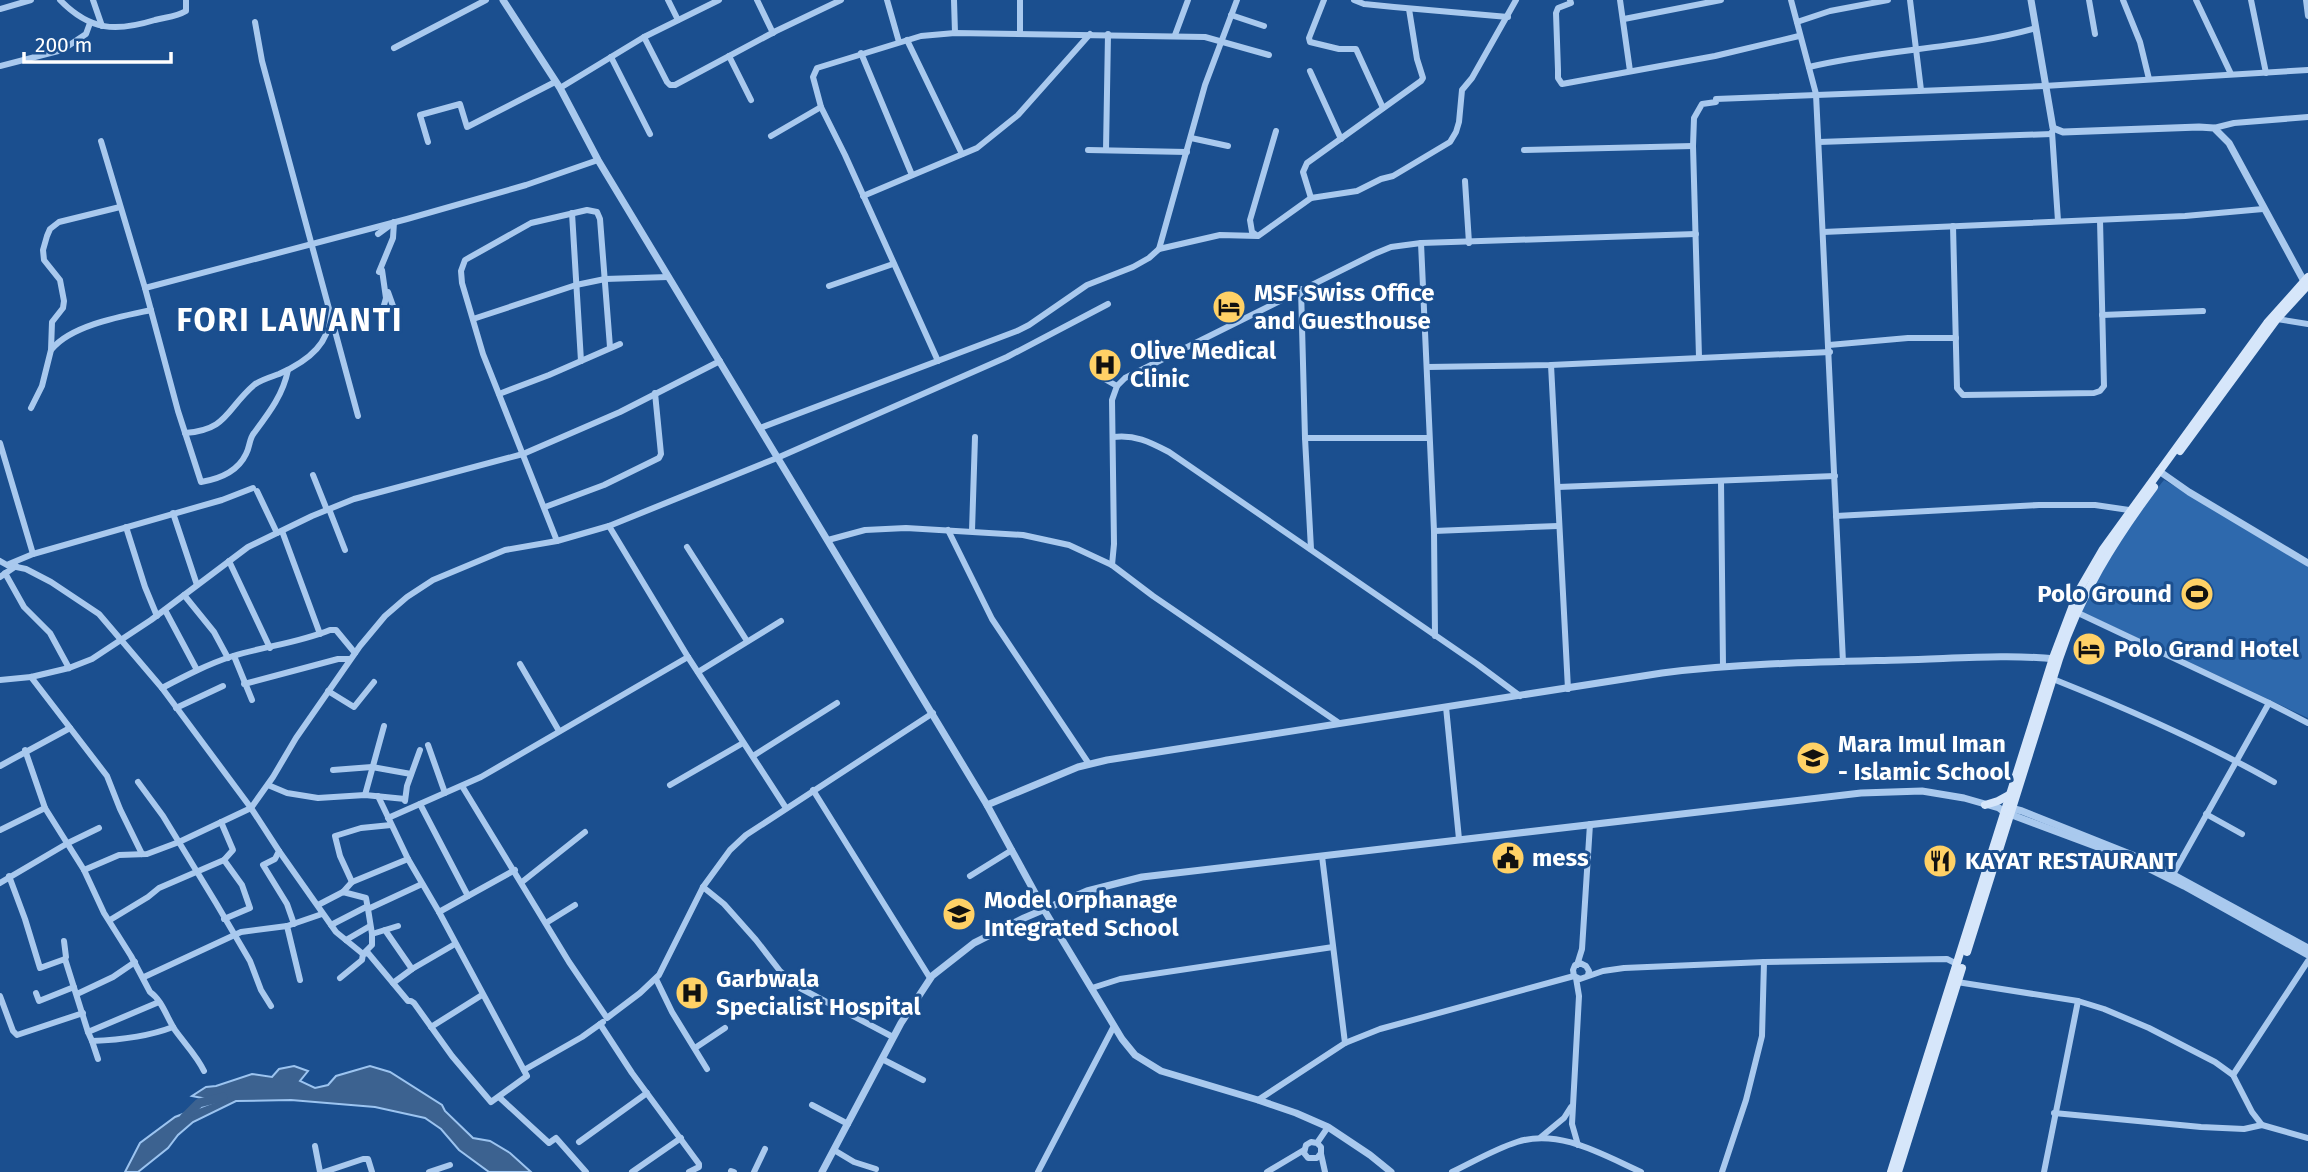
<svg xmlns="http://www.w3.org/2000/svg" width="2308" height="1172" viewBox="0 0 2308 1172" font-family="'Fira Sans',sans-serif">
<rect width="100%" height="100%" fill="#1b4f8f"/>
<path fill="#2e69ad" d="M2164 480 2308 563V718L2078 610 2123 531Z"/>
<path fill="#3c6290" stroke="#9cc4f0" stroke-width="2" d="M294 1066 308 1071 300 1081 315 1088 328 1085 336 1076 370 1066 390 1072 442 1105 445 1111 473 1138 490 1141 510 1153 531 1172H489L459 1150 441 1129 425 1118 375 1107 291 1100 236 1101 193 1122 178 1135 168 1148 138 1172H125L140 1143 175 1117 217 1101 192 1096 206 1087 216 1086 252 1074 272 1077 279 1069Z"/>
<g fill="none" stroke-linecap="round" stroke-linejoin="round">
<path stroke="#3c6290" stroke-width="9" d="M184 1118 199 1103 223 1097"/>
<g stroke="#a9c9ee" stroke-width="6">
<path d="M60 0C90 31 116 32 155 20 166 17 176 17 186 11V0"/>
<path d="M93 0 102 26"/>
<path d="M668 0 678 20"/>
<path d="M757 0 773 33"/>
<path d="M887 0 899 42"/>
<path d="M954 0 955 33"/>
<path d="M1324 0 1309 38 1310 42 1339 49H1356L1383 108"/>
<path d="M1354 0 1364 4 1394 7 1508 17"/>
<path d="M1570 0 1571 3 1558 8 1556 13 1558 70V78L1562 84 1715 56 1799 36"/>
<path d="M1620 0 1630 71"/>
<path d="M1791 0 1816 94 1843 662"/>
<path d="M1910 0 1921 90"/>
<path d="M2089 0 2095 34"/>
<path d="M2123 0 2140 42 2149 79"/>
<path d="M2196 0 2231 74"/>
<path d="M2251 0 2266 73"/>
<path d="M2306 0 2308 16"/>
<path d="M0 9 31 0"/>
<path d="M1231 15 1264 26"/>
<path d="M1624 19 1721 0"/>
<path d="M255 22 262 61 358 416"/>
<path d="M1797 22 1830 11 1888 0"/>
<path d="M1020 33V0"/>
<path d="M1175 35 1188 0"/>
<path d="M644 37 667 82 670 85H675L776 31 841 0"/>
<path d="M907 40 962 154"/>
<path d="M394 48 486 0"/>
<path d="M861 53 912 175"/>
<path d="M729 56 751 100"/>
<path d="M611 57 650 134"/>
<path d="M0 66 62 50 86 34 90 23"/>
<path d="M1809 67C1883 49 1962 49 2036 28"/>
<path d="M1310 71 1341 139"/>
<path d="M560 88 644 37 719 0"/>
<path d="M2214 128 2234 123 2308 117"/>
<path d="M2052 132 2058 221"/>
<path d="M771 136 821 107"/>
<path d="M1191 138 1228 146"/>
<path d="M101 141 145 288 178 411 201 482C219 479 238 471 246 454 250 447 249 439 254 433 269 413 283 395 288 370"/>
<path d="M428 142 420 115 460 104 467 127 555 82"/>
<path d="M1819 142 2052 134"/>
<path d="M1088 150 1187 152"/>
<path d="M1106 150 1108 34"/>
<path d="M1524 150 1693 146"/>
<path d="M1465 181 1469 243"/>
<path d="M863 196 977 148 1018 115 1090 34"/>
<path d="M1311 198 1303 172 1307 163 1421 81 1423 78 1417 59 1409 9"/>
<path d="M572 213 581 361"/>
<path d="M1953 226 1957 388 1963 395 2094 393 2100 391 2104 386 2100 220"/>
<path d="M1823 232 2185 216 2263 209"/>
<path d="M378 234 393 223"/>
<path d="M1256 235 1252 232 1250 220 1276 131"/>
<path d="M1421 243 1434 531 1435 636"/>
<path d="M1159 249 1205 85 1237 0"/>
<path d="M379 272 393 238 394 222"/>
<path d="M829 286 893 264"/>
<path d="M145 288 407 219 526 185 598 160"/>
<path d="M1301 289 1305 438 1311 549"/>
<path d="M388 292 398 320"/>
<path d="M2102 315 2203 311"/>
<path d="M381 316 386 298 382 270"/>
<path d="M473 319 576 285 605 279 668 277"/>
<path d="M2277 319 2308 324"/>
<path d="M1829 345 1908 338H1956"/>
<path d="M52 349C71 325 123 316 151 310"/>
<path d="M1699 357 1693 146 1694 118 1702 104 1716 102V99L2044 86 2308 70"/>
<path d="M938 361 845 155 821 107 813 77 817 68 921 36 955 33 1205 37 1269 55"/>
<path d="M1551 365 1568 689"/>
<path d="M1427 367 1551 365 1830 352"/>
<path d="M1094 373 1117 386"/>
<path d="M499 394 549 375 620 344"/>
<path d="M31 408 42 386 51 350 52 322 63 308 64 301 60 280 44 260 43 250 47 236 50 229 59 222 120 207"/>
<path d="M760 428 1017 331 1029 325 1087 285 1133 267 1149 258 1159 249 1220 235 1258 236 1311 198 1357 191 1381 179 1393 176 1450 142 1456 132 1459 122 1462 90 1472 78 1516 0"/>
<path d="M185 433C228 430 226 409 254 385 260 380 271 377 279 374 304 363 330 346 329 317"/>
<path d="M1113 437C1134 434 1150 442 1169 452L1477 664 1520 696"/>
<path d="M1305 438H1429"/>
<path d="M0 443 33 554"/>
<path d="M313 475 327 510"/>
<path d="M1721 481 1723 666"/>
<path d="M1558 487 1835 476"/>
<path d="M257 491 277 533"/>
<path d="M545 507 604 485 659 458 661 454 655 393"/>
<path d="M329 509 345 550"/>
<path d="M173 513 197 585"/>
<path d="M1836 516 2039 505H2095L2129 510"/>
<path d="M609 526 688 657 786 808"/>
<path d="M126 527 145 587 157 616"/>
<path d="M948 530 992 619 1089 764"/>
<path d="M282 531 320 634"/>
<path d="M972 531 975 437"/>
<path d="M1434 531 1558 526"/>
<path d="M828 540 865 530 906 528 1023 535 1069 545 1112 565 1153 596 1339 723"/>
<path d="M557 541 483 354 462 283 461 271 465 260 531 223 587 210 597 212 600 219 610 347"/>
<path d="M687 547 747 641"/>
<path d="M0 561 7 565 26 569 51 582 99 614 162 688 251 808 279 851 275 859 263 865 287 904 294 924"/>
<path d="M229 561 270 648"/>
<path d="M9 564 33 554 222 500 253 488"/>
<path d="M1112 565 1114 544 1112 400 1117 386 1125 378 1374 254 1391 247 1421 243 1696 234"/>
<path d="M5 573 24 607 50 633 69 668"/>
<path d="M0 577 16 566"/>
<path d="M184 595 214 632 228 658"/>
<path d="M165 610 197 670"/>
<path d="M2076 612 2269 703 2308 723"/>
<path d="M234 656 252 700"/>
<path d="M520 664 559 731"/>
<path d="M698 672 781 621"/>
<path d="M31 677 107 776 120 809 142 854"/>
<path d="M2053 679C2128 709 2204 742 2274 782"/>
<path d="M0 680 31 677 69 668 92 659 151 620 248 547 312 516 354 499 523 454 620 412 720 361"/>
<path d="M244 684 338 659H350"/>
<path d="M162 688C185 676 208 664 233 656 266 646 298 643 330 630H336L355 653"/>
<path d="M328 691 354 707 374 682"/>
<path d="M1446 707 1459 839"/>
<path d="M176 708 223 686"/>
<path d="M428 745 445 793"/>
<path d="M25 750 45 808 84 870 104 913 131 956 150 992C162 1000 167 1018 175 1030 185 1044 197 1056 204 1071"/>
<path d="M753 756 837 703"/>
<path d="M0 766 70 728"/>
<path d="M333 770 372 767 411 774"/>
<path d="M138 782 163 816 216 903 250 961 261 990 271 1006"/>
<path d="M268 785 287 793 318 798 365 795 405 799"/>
<path d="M670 785 743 743"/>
<path d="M462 786 569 962 607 1018 640 993 659 975 703 887 730 850 746 835 933 713"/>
<path d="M813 790 930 978"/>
<path d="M365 795 384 726"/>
<path d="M405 801 407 786 420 750"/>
<path d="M420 804 468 896"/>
<path d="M2206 814 2242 834"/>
<path d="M388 818 481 777 688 657"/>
<path d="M0 830 45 808"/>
<path d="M279 851 336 932 363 954 368 953 408 1001H411L414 1003 452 1056 491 1102 527 1076 439 912 408 859 378 796"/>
<path d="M1322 856 1345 1043"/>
<path d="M224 860 242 885 250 908 224 919"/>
<path d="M84 870 119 855 147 854 179 842 251 808 273 777 296 738 360 646 385 616 407 597 433 580 505 550 557 541 609 526 777 458 1007 357 1108 304"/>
<path d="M9 876 25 919 40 968 65 959 88 1032 159 1002"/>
<path d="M970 876 1012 850"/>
<path d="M2171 878 2269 703"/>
<path d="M352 882 340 856 335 836 361 828 391 825"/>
<path d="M522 882 585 832"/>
<path d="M0 883 68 843 99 828"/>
<path d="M703 887 724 904 756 940 780 971 800 988 893 1037"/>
<path d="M343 892 352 882 408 859"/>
<path d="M318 905 343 892 366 898 368 909 366 907 331 925"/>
<path d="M439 912 515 870"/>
<path d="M110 920 148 897 159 888 224 860 233 850 221 822"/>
<path d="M546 923 575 905"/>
<path d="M287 926 300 980"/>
<path d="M385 930 398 926"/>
<path d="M346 940 370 926"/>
<path d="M64 941 66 957 65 959"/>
<path d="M1577 965 1582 949 1590 824"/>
<path d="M412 969 385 930 372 934 368 909 422 884"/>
<path d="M1588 975 1589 971 1586 966 1580 963 1575 965 1573 970 1574 976 1580 979 1603 971 1624 968 1764 962 1947 959 1957 964"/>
<path d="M144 977 241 932 287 926 322 914"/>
<path d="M340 978 362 960 363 954 372 945V934"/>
<path d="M1576 978 1579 996 1572 1124 1578 1145"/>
<path d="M656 979 672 1012 707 1069"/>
<path d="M1957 982 2078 1001 2104 1009 2149 1028 2215 1062 2233 1075 2252 1112 2262 1125 2308 1138"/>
<path d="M393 983 412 969 455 944"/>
<path d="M1092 988 1120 979 1333 947"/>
<path d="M36 993 39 1001 74 987"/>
<path d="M77 994 113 977 135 962"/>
<path d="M0 996 13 1031 17 1035 83 1013"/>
<path d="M600 1024 632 1073 699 1164V1167L689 1172"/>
<path d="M431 1027 482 995"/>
<path d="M88 1032 92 1041C120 1040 147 1037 173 1027"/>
<path d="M92 1041 98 1059"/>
<path d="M695 1048 725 1028"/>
<path d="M882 1059 923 1080"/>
<path d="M524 1070 582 1037 603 1022"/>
<path d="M2233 1075 2308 961"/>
<path d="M499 1097 549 1143 556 1138 586 1172"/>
<path d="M1258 1100 1345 1043 1380 1029 1574 976"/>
<path d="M812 1105 848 1124"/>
<path d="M2054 1113 2201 1127 2244 1129 2262 1125"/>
<path d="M1541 1137 1564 1118 1571 1107"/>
<path d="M579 1142 647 1093"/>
<path d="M1317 1143 1321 1147V1153L1317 1158H1308L1304 1153 1306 1145 1311 1142 1317 1143 1328 1127"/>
<path d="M315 1146 320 1172"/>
<path d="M834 1150 854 1162 876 1169"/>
<path d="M1321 1154 1325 1172"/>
<path d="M731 1171 734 1172"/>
<path d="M324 1172 363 1159H368L372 1172"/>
<path d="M429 1172 450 1165"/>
<path d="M632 1172 681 1138"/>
<path d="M754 1172 765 1149"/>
<path d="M1038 1172 1114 1026"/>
<path d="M1267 1172 1304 1150"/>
<path d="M1452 1172C1473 1162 1495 1149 1517 1142 1559 1128 1603 1155 1641 1172"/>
<path d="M1722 1172 1746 1100 1762 1036 1764 962"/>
<path d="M2044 1172 2078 1001"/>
</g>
<g stroke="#a9c9ee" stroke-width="7">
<path d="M503 0 560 88 598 160 987 805 1046 913 1122 1039 1135 1055 1161 1071 1258 1100 1296 1113 1328 1127 1370 1155 1391 1172"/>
<path d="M2031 0 2053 128 2063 132 2199 127 2214 128 2229 143 2306 285"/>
<path d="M2159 471 2189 492 2308 563"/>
<path d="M987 805 1078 767 1107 760 1662 673C1741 663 1822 662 1901 660 1950 659 2008 654 2056 659"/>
<path d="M2007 807 2022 811 2150 862 2308 948"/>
<path d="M822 1172 901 1023 932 976 974 943 1024 918 1087 891 1142 877 1861 793 1922 791 1964 798 1999 808 2004 812 2111 852 2146 867 2184 886 2308 955"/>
</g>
<g stroke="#d6e6fa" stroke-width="8">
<path d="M2180 451 2277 319 2308 285"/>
<path d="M1985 805 1998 801 2009 795"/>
<path d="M1967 952 2059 659C2080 595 2114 541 2154 487"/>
<path d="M1891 1172 2053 658 2078 592 2103 549 2267 323 2308 277"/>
<path d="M1898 1172 1962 968"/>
</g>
</g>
<defs>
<symbol id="hotel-disc" viewBox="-11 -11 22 22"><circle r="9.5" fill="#ffd166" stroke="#1b4f8f"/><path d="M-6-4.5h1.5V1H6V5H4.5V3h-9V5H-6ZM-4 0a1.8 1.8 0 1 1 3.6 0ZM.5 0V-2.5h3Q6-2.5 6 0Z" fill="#111"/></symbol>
<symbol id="hospital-disc" viewBox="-11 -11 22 22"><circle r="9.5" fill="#ffd166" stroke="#1b4f8f"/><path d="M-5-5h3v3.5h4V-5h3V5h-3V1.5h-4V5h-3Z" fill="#111"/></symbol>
<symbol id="stadium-disc" viewBox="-11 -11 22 22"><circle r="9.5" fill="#ffd166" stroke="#1b4f8f"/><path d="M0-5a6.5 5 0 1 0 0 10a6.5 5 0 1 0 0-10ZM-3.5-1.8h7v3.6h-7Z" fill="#111"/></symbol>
<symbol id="school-disc" viewBox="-11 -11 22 22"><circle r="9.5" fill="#ffd166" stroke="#1b4f8f"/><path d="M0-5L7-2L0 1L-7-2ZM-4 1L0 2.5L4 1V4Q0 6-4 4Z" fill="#111"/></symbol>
<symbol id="civic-disc" viewBox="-11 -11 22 22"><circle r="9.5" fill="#ffd166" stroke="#1b4f8f"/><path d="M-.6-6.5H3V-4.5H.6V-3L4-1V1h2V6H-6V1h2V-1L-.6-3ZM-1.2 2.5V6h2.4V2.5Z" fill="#111"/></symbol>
<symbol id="restaurant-disc" viewBox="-11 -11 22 22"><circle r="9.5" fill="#ffd166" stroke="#1b4f8f"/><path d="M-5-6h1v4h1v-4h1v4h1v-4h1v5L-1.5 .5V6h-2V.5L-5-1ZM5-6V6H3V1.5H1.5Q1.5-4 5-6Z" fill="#111"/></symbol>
</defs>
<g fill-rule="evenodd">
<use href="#hotel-disc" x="1210" y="288" width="38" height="38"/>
<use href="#hospital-disc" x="1086" y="346" width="38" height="38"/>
<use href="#stadium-disc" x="2178" y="575" width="38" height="38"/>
<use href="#hotel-disc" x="2070" y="630" width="38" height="38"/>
<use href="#school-disc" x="1794" y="739" width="38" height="38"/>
<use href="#civic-disc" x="1489" y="839" width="38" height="38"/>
<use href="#restaurant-disc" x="1921" y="842" width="38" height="38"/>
<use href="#school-disc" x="940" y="895" width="38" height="38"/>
<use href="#hospital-disc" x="673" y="974" width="38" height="38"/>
</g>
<g text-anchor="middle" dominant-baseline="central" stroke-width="6" stroke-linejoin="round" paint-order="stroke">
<g font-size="24" font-weight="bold" fill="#fff" stroke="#1b4f8f" text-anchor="start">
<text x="1254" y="293">MSF Swiss Office<tspan x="1254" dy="28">and Guesthouse</tspan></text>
<text x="1130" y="351">Olive Medical<tspan x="1130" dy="28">Clinic</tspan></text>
<text x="2172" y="594" text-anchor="end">Polo Ground</text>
<text x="2114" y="649">Polo Grand Hotel</text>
<text x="1838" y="744">Mara Imul Iman<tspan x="1838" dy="28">- Islamic School</tspan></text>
<text x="1532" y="858">mess</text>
<text x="1965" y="861">KAYAT RESTAURANT</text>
<text x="984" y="900">Model Orphanage<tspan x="984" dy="28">Integrated School</tspan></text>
<text x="716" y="979">Garbwala<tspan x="716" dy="28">Specialist Hospital</tspan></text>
</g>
<g font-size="32" font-weight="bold" letter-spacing="2" fill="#fff" stroke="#1b4f8f">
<text x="290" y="320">FORI LAWANTI</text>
</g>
</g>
<path d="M24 52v10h147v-10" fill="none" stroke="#ffffff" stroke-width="3.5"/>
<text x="35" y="52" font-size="21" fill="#ffffff" stroke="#1b4f8f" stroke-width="5" paint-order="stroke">200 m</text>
</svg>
